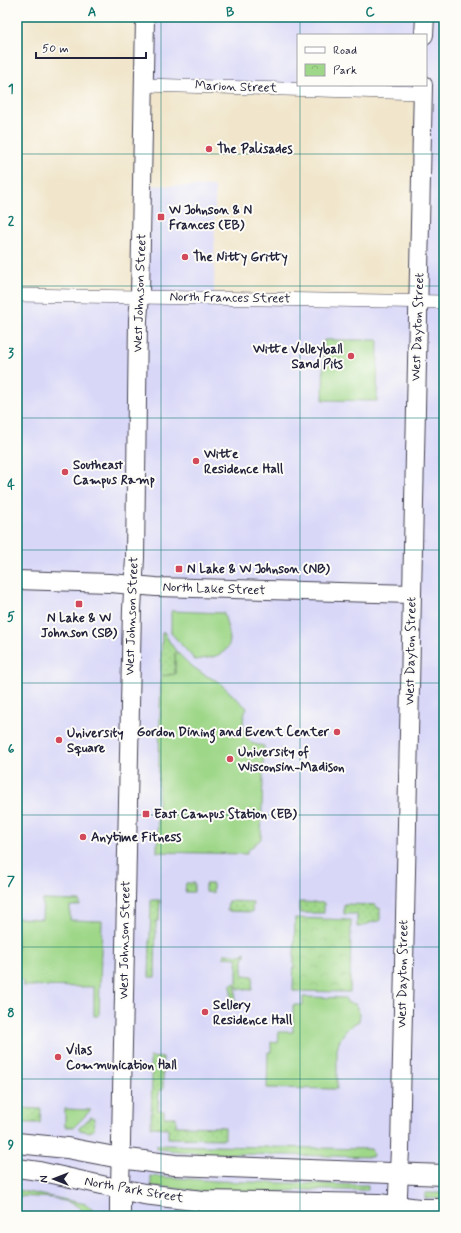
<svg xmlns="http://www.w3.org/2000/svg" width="461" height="1233" viewBox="0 0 461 1233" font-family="Mynerve,sans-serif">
<defs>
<pattern id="park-crowns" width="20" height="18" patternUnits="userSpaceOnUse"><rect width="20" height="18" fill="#9fd789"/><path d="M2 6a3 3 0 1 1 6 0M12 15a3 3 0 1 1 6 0" fill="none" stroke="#89b877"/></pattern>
<pattern id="garden-dots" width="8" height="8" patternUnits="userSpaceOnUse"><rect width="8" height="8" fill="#9fd789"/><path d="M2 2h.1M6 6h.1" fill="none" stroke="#89b877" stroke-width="1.8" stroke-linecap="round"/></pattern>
</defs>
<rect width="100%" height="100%" fill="#fdfcf7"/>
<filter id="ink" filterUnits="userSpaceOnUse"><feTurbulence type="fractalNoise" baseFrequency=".025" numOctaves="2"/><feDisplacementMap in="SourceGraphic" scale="8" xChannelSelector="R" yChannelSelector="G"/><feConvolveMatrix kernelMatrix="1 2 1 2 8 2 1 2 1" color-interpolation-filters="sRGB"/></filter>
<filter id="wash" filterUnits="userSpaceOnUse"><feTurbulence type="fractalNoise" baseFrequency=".012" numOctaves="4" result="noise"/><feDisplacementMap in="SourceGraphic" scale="16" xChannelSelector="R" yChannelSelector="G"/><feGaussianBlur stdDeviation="0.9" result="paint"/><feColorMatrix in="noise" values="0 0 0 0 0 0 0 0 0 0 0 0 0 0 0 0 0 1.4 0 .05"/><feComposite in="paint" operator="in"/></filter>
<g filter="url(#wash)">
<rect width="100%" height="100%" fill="#f1e6cc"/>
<path fill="#d8d7f8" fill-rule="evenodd" d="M145 17H444V1216H17V295L141 297 142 185 215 187 214 298 418 302 423 93 144 85ZM298 35H426V85H298Z"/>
<g fill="#9fd789" stroke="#607c62">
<path d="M324 340H378L377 401 323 400Z"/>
<path d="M171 611 224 613C225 618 230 636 230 640 228 657 208 658 195 660L171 633Z"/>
<path d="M176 651 189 664 203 674 217 681 223 686 247 708C241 719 241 737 254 744 257 745 261 745 264 746L261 839 247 851V854L157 852 161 676 175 674V656Z"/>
<path d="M43 900 80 901V906H70V920L102 921 99 1016H94V987L23 986V980L17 979V918L42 919Z"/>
<path d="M303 997 345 998 348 1003 355 1004 360 1014 359 1021C347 1027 340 1036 337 1049V1089L267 1088 268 1052H271V1042L278 1043 279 1032H293V1005H303Z"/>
<path d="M65 1109 91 1110 74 1127H65Z"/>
<path d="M157 1145 371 1149 373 1154 372 1157 198 1153 157 1149Z"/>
<path d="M151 1176 215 1181 359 1185H368V1190H301L249 1194H227L151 1186Z"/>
<path d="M425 1193H444V1199L425 1198Z"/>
</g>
<path fill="url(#park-crowns)" stroke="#607c62" d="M295 918 351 920 350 992 293 991Z"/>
<g fill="url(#garden-dots)" stroke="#607c62">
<path d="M164 632 169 641 176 651 175 656V674L161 676 162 633Z"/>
<path d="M186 883H194V892H185Z"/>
<path d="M205 884H213V893L205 892Z"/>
<path d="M151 900H160L159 921H156L155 977H149Z"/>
<path d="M228 901 253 902 252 912 227 911Z"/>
<path d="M299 902 324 903V913H299Z"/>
<path d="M344 904 376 905 377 908H380V921C370 921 365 927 357 927V914H344Z"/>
<path d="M244 952H245V957H243V975L253 976 252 990 238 989V986H236L235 1009H231V984L237 983V958L223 957 224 954 243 955Z"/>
<path d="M150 1057 163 1058V1090H159L158 1110 164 1111V1117H176V1126L225 1127V1139L168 1138V1128L151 1127 152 1074H150Z"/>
<path d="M17 1108 41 1109 40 1123H17Z"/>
<path d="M91 1117 95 1118 94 1130 90 1132 79 1130V1128Z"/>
<path d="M17 1190 86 1204 92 1209 95 1213V1216H88C82 1210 76 1204 68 1202 63 1200 60 1201 55 1198L17 1196Z"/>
</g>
</g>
<g filter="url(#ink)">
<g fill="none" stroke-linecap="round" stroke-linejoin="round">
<defs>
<g id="street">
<path d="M144 85 423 93"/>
<path d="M17 295 444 302"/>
</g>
<g id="secondary">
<path d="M424 35 425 17"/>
<path d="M17 580 110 583 156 587 412 594"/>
<path d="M17 1168 39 1171 120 1189 132 609 135 558 138 319 140 296 145 17"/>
<path d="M397 1216 400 1149 423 85"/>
</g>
<g id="primary">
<path d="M17 1143 67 1148 120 1158 175 1165 444 1175"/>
<path d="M120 1216V1189L144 1194 202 1201 378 1204 419 1209H444"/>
</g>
</defs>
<use href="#street" stroke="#413f51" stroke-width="14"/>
<use href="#secondary" stroke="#413f51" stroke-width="20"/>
<use href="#primary" stroke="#413f51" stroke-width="22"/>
<use href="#street" stroke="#fff" stroke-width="13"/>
<use href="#secondary" stroke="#fff" stroke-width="18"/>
<use href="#primary" stroke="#fff" stroke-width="20"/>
</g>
</g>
<path fill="none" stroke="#0f766e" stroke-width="1" stroke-opacity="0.55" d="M161 17V1216M300 17V35M300 85V1216M17 154H444M17 286H444M17 418H444M17 550H444M17 683H444M17 815H444M17 947H444M17 1079H444"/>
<g fill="#d1495b" stroke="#fdfcf7" stroke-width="1.5">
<circle cx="209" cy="149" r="4"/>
<rect x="157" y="213" width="8" height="8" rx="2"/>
<circle cx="185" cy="257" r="4"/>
<circle cx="351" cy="356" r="4"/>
<circle cx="196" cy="461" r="4"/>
<circle cx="65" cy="472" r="4"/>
<rect x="175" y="565" width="8" height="8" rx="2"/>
<rect x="75" y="600" width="8" height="8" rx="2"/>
<circle cx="337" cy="732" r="4"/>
<circle cx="59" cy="740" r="4"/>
<circle cx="230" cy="759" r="4"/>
<rect x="142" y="810" width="8" height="8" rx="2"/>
<circle cx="83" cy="837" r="4"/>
<circle cx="205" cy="1012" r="4"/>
<circle cx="58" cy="1057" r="4"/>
</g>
<g text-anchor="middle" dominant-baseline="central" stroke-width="4" stroke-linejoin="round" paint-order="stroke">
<g font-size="13" fill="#22223b" stroke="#fdfcf7">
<text transform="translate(236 87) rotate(2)">Marion Street</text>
<text transform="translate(140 293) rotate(-88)">West Johnson Street</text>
<text transform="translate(230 298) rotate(1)">North Frances Street</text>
<text transform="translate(418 327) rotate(-88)">West Dayton Street</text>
<text transform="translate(214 589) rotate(2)">North Lake Street</text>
<text transform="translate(132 616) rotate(-88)">West Johnson Street</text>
<text transform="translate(411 651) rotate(-89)">West Dayton Street</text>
<text transform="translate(125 940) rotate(-89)">West Johnson Street</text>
<text transform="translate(403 974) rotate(-89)">West Dayton Street</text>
<text transform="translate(134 1190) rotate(10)">North Park Street</text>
</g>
<g font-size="13" font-weight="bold" fill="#22223b" stroke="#fdfcf7" text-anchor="start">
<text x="217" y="149">The Palisades</text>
<text x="169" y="210">W Johnson &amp; N<tspan x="169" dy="15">Frances (EB)</tspan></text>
<text x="193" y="257">The Nitty Gritty</text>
<text x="343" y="349" text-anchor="end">Witte Volleyball<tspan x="343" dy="15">Sand Pits</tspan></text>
<text x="204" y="454">Witte<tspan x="204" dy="15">Residence Hall</tspan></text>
<text x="73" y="465">Southeast<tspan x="73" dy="15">Campus Ramp</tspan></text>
<text x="187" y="569">N Lake &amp; W Johnson (NB)</text>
<text x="79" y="618" text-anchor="middle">N Lake &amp; W<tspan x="79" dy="15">Johnson (SB)</tspan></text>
<text x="329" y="732" text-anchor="end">Gordon Dining and Event Center</text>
<text x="67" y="733">University<tspan x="67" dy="15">Square</tspan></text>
<text x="238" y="752">University of<tspan x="238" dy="15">Wisconsin-Madison</tspan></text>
<text x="154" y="814">East Campus Station (EB)</text>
<text x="91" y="837">Anytime Fitness</text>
<text x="213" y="1005">Sellery<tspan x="213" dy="15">Residence Hall</tspan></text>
<text x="66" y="1050">Vilas<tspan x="66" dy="15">Communication Hall</tspan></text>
</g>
</g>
<rect width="461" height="1233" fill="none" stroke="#fdfcf7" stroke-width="44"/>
<rect x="297" y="34" width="130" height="52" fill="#fdfcf7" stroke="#a5a5ac"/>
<rect x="305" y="47" width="20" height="6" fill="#ffffff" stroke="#a5a5ac"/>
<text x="333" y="54" font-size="12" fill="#22223b">Road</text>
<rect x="305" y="64" width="20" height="12" fill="url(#park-crowns)" stroke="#a5a5ac"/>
<text x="333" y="74" font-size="12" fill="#22223b">Park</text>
<g transform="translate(54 1179) rotate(270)" stroke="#fdfcf7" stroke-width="3" paint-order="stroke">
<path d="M0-3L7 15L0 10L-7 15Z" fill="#22223b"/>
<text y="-6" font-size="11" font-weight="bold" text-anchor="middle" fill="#22223b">N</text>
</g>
<path d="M36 52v6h110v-6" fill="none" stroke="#22223b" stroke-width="2"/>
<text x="42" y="52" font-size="12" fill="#22223b" stroke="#fdfcf7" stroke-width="3" paint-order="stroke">50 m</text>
<rect x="22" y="22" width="417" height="1189" fill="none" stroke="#0f766e" stroke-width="1.5"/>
<g font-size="13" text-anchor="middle" font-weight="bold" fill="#0f766e">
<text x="92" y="16">A</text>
<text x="230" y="16">B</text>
<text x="370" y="16">C</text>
<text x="11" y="93">1</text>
<text x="11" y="225">2</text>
<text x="11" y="357">3</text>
<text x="11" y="489">4</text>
<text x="11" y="621">5</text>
<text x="11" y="753">6</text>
<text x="11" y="885">7</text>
<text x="11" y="1017">8</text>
<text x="11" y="1149">9</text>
</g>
</svg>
